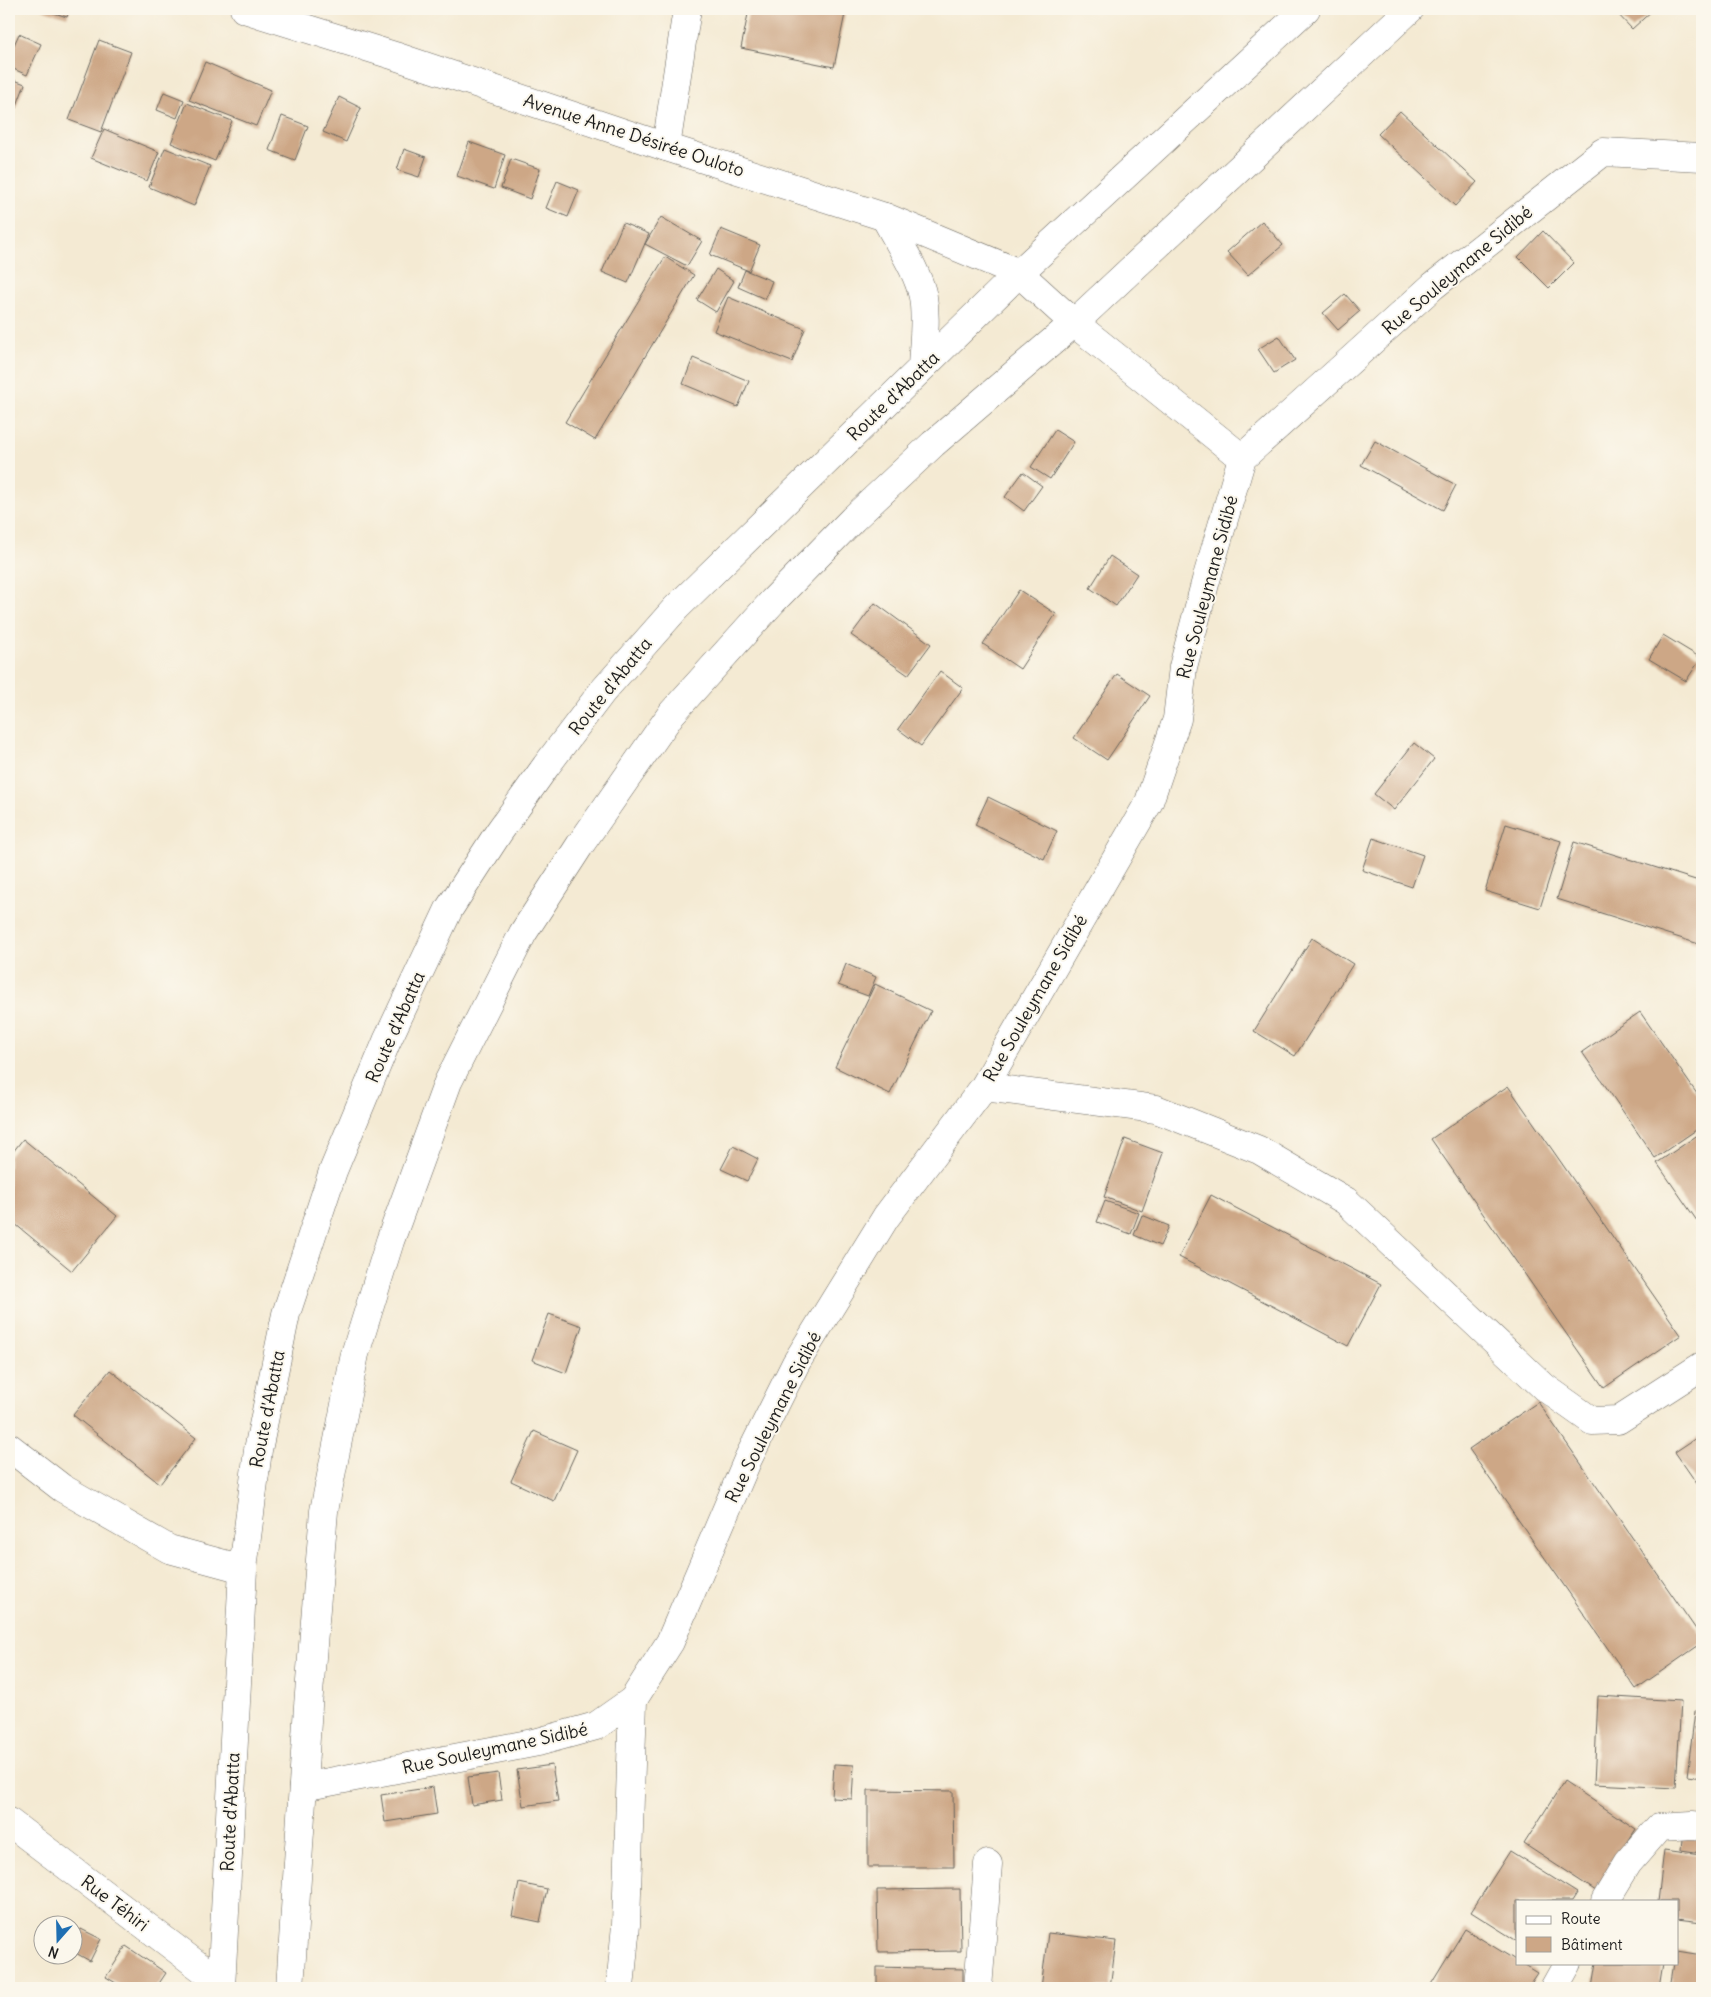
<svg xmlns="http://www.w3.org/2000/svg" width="1711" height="1997" viewBox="0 0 1711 1997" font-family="Delius,sans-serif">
<rect width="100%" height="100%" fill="#fbf7ec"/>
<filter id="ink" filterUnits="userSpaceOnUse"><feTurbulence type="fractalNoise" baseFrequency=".02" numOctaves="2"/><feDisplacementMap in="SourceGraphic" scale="10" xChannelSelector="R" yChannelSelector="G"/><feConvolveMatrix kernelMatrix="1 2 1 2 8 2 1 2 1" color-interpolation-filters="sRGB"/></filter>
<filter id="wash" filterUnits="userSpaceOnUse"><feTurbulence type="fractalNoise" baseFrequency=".0096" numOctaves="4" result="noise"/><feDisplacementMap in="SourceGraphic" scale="20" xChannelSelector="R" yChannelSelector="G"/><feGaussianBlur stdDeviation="1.12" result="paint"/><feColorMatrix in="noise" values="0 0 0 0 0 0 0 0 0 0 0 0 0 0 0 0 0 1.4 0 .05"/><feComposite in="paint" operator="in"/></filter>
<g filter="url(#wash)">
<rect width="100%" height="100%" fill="#f4ead3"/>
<g id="blocks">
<g fill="#cda786">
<path d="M41 9H70L67 17Z"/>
<path d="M749 9H846L834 67 741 48Z"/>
<path d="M1613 9H1654L1632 29Z"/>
<path d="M19 34 41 44 27 75 9 67V56Z"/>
<path d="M99 40 131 52 101 132 69 120Z"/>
<path d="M205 62 271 90 256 126 189 100Z"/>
<path d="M9 78 25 84 16 108 9 105Z"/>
<path d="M164 92 184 100 177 118 157 110Z"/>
<path d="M339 97 361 108 346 142 323 132Z"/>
<path d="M187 103 232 121 215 161 171 143Z"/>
<path d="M1400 111 1477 182 1455 206 1378 134Z"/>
<path d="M282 116 308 126 295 160 269 150Z"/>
<path d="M104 129 159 152 147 181 91 158Z"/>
<path d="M469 142 505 155 494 189 457 176Z"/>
<path d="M165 148 210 166 194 206 149 187Z"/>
<path d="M404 149 426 157 419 177 397 170Z"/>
<path d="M511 159 540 169 530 199 501 188Z"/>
<path d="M557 181 579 190 568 217 546 208Z"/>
<path d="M661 217 702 241 687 266 645 244Z"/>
<path d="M1262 221 1283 245 1248 275 1227 252Z"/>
<path d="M623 223 649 234 628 283 602 272Z"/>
<path d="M721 229 760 245 749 271 710 255Z"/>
<path d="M1543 231 1574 263 1549 288 1518 257Z"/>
<path d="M665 257 694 275 595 440 565 422Z"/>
<path d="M716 269 734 281 716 312 697 300Z"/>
<path d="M745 270 772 281 765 299 738 287Z"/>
<path d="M1345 294 1360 311 1338 330 1323 313Z"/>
<path d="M728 297 805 329 792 362 714 331Z"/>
<path d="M1279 336 1295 360 1274 373 1258 349Z"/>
<path d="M693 358 749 381 738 407 683 384Z"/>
<path d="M1055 430 1074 442 1050 479 1031 467Z"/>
<path d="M1375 441 1456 485 1443 510 1361 465Z"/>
<path d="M1023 472 1042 486 1024 511 1005 497Z"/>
<path d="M1110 556 1137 574 1116 606 1090 588Z"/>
<path d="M1019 590 1056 614 1020 669 983 644Z"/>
<path d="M875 603 931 644 908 675 851 635Z"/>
<path d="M1663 635 1701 658 1686 681 1649 659Z"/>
<path d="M940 671 963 688 921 746 898 729Z"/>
<path d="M1117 674 1150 696 1107 760 1074 738Z"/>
<path d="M1414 743 1434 759 1394 810 1374 794Z"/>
<path d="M988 797 1057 831 1044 859 975 825Z"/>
<path d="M1506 824 1561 841 1540 908 1485 891Z"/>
<path d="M1373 838 1423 855 1412 887 1362 870Z"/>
<path d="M1574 842 1702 882V945L1557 899Z"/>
<path d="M1312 938 1353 964 1295 1056 1254 1031Z"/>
<path d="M846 964 876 977 868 996 838 985Z"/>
<path d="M875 984 931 1011 890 1094 835 1067Z"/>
<path d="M1640 1012 1702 1101V1126L1655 1158 1582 1052Z"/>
<path d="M1508 1086 1681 1335 1604 1388 1431 1139Z"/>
<path d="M1702 1132V1228L1657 1163Z"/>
<path d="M23 1139 117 1216 72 1271 9 1219V1157Z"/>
<path d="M1125 1139 1163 1153 1142 1211 1104 1197Z"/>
<path d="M733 1146 758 1159 747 1181 721 1169Z"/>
<path d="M1211 1195 1381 1284 1348 1346 1179 1257Z"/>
<path d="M1105 1201 1139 1213 1131 1234 1097 1222Z"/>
<path d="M1142 1215 1169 1226 1160 1246 1134 1235Z"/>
<path d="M549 1314 582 1326 566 1373 532 1360Z"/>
<path d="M110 1370 196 1438 160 1484 73 1415Z"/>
<path d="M1538 1402 1702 1638V1643L1636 1689 1469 1449Z"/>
<path d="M534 1431 577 1450 554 1501 511 1481Z"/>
<path d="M1702 1434V1491L1675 1452Z"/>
<path d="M1598 1696 1681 1701 1676 1788 1594 1784Z"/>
<path d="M1695 1711 1702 1712V1778L1687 1776Z"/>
<path d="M834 1764 854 1765 852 1799 832 1798Z"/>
<path d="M552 1765 558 1801 523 1806 517 1770Z"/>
<path d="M498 1773 502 1800 472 1805 468 1777Z"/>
<path d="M1564 1781 1636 1829 1596 1891 1524 1844Z"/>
<path d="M433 1787 437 1814 385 1822 381 1795Z"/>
<path d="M868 1790 953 1791 954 1867H868Z"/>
<path d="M1683 1829 1702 1831V1853L1681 1850Z"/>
<path d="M1664 1850 1702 1855V1922L1677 1919V1901H1658Z"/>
<path d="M1510 1851 1577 1893 1572 1901H1517V1941L1471 1912Z"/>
<path d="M519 1883 547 1889 540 1922 512 1916Z"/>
<path d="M960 1889 961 1951 878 1952 877 1890Z"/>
<path d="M81 1929 101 1939 90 1961 72 1951V1944Z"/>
<path d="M1465 1929 1517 1961V1963H1522L1538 1973 1528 1988H1434L1430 1986Z"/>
<path d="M1048 1933 1116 1941 1110 1988H1041Z"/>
<path d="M126 1946 166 1973 156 1988H124L106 1977Z"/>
<path d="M1677 1951 1702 1955V1988H1670L1674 1963H1677Z"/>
<path d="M1596 1963H1663L1659 1988H1592Z"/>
<path d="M877 1967 963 1969V1988H877Z"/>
</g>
</g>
</g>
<g filter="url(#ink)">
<use href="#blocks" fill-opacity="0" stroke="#68645c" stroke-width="1"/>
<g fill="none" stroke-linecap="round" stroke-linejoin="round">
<defs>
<g id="minor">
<path d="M244 9 395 56 666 147 885 217 1019 273 1074 323 1242 458"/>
<path d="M666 147 687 9"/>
<path d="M885 217C897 241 918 271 923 297 927 320 923 344 922 367"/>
<path d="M984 1087 1156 1109 1259 1150 1346 1201 1544 1387 1592 1421 1618 1420 1702 1366"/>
<path d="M9 1447 62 1488 169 1549 243 1569"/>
<path d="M303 1787 538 1742 596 1726 633 1700 670 1642 748 1459 796 1363 886 1217 984 1087 1149 802 1177 719 1183 667 1206 580 1242 458 1433 286 1603 152 1702 157"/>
<path d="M9 1822 221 1983"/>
<path d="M1605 1901 1628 1863 1659 1827 1692 1825 1702 1826"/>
<path d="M221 1988 243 1569 258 1450 286 1314 333 1171 387 1041 449 909 499 832 546 766 602 692 676 608 1019 273 1306 9"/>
<path d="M290 1988 308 1706 324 1511 355 1354 390 1241 448 1082 523 933 580 845 672 713 773 601 853 519 933 444 1074 323 1410 9"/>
<path d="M620 1988 626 1925 633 1700"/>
<path d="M978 1988 988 1864"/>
<path d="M1554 1988 1568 1963"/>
</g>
</defs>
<use href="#minor" stroke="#68645c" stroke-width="29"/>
<use href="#minor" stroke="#fff" stroke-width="28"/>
</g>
</g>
<g text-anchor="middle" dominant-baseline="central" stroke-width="4" stroke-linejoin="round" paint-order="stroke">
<g font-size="18" fill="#1c1c1c" stroke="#fbf7ec">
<text transform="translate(634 135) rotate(18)">Avenue Anne Désirée Ouloto</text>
<text transform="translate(1457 270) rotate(-40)">Rue Souleymane Sidibé</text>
<text transform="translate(893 396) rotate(-44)">Route d'Abatta</text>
<text transform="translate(1207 587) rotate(-75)">Rue Souleymane Sidibé</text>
<text transform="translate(610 686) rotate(-51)">Route d'Abatta</text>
<text transform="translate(1035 998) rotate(-60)">Rue Souleymane Sidibé</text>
<text transform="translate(395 1027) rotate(-66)">Route d'Abatta</text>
<text transform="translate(267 1409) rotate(-79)">Route d'Abatta</text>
<text transform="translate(773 1417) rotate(-63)">Rue Souleymane Sidibé</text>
<text transform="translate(495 1748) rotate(-12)">Rue Souleymane Sidibé</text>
<text transform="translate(230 1812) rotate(-87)">Route d'Abatta</text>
<text transform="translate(115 1903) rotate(37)">Rue Téhiri</text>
</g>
</g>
<rect width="1711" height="1997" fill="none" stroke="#fbf7ec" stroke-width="30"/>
<rect x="1516" y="1900" width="162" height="65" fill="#fbf7ec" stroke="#a29f99"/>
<rect x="1526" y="1916" width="25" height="8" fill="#ffffff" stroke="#a29f99"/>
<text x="1561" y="1924" font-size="15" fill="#1c1c1c">Route</text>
<rect x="1526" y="1937" width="25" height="15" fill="#cda786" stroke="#a29f99"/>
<text x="1561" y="1950" font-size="15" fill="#1c1c1c">Bâtiment</text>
<g transform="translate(58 1940) rotate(200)"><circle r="24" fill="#fbf7ec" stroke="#a29f99"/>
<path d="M0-4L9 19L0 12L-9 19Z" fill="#1f6fb2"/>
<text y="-8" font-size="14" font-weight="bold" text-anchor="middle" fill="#1c1c1c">N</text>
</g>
</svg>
